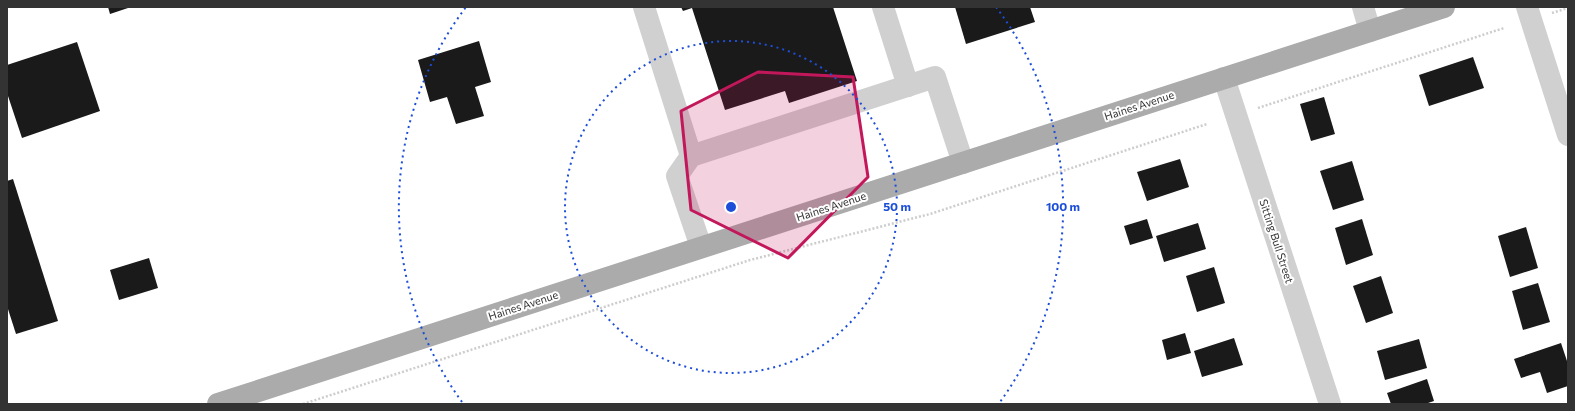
<svg xmlns="http://www.w3.org/2000/svg" width="1575" height="411" viewBox="0 0 1575 411" font-family="Commissioner,sans-serif">
<rect width="100%" height="100%" fill="#fff"/>
<g fill="#1a1a1a">
<path d="M108 7H131L110 14Z"/>
<path d="M681 7H833L857 81 789 103 785 91 725 110 692 8 683 11Z"/>
<path d="M955 7H1030L1035 22 966 44Z"/>
<path d="M479 41 491 82 475 87 484 116 456 124 447 97 430 102 418 60Z"/>
<path d="M77 42 100 111 22 138 7 93V65Z"/>
<path d="M1473 57 1484 88 1429 106 1419 75Z"/>
<path d="M1324 97 1335 134 1311 141 1300 104Z"/>
<path d="M1180 159 1189 187 1147 201 1137 172Z"/>
<path d="M1352 161 1364 200 1333 210 1320 171Z"/>
<path d="M13 179 58 321 16 334 7 306V181Z"/>
<path d="M1147 219 1153 238 1130 245 1124 226Z"/>
<path d="M1362 219 1373 255 1346 265 1335 228Z"/>
<path d="M1198 223 1206 249 1164 262 1156 236Z"/>
<path d="M1526 227 1538 268 1510 277 1498 236Z"/>
<path d="M149 258 158 288 119 300 110 270Z"/>
<path d="M1214 267 1225 303 1197 312 1186 276Z"/>
<path d="M1381 276 1393 313 1366 323 1353 286Z"/>
<path d="M1538 283 1550 322 1523 330 1512 291Z"/>
<path d="M1185 333 1191 353 1167 360 1162 340Z"/>
<path d="M1234 338 1243 365 1202 377 1194 351Z"/>
<path d="M1419 339 1427 368 1385 380 1377 351Z"/>
<path d="M1561 343 1568 364V386L1547 393 1540 372 1521 378 1514 359Z"/>
<path d="M1427 379 1434 401 1425 404H1391L1387 393Z"/>
</g>
<g fill="none" stroke-linecap="round" stroke-linejoin="round">
<g stroke="#cdcdcd" stroke-width="2.5" stroke-dasharray="2 2" stroke-linecap="butt">
<path d="M1552 13 1568 8"/>
<path d="M1258 108 1504 28"/>
<path d="M303 404 750 260 930 214 1207 124"/>
</g>
<g stroke="#d0d0d0" stroke-width="22">
<path d="M644 7 691 156"/>
<path d="M883 7 908 86"/>
<path d="M1363 7 1370 31"/>
<path d="M1527 7 1568 135"/>
<path d="M1224 78 1330 404"/>
<path d="M701 247 677 176 691 156 935 77 963 163"/>
</g>
<path stroke="#ababab" stroke-width="22" d="M218 404 1444 7"/>
</g>
<path fill="#c2185b" fill-opacity="0.2" stroke="#c2185b" stroke-width="3" stroke-linejoin="round" d="M758 72 853 77 868 177 788 258 691 210 681 111Z"/>
<g fill="none" stroke="#1d4ed8" stroke-width="2" stroke-dasharray="2 4">
<circle cx="731" cy="207" r="166"/>
<path d="M462 402A332 332 0 0 1 466 7M996 7A332 332 0 0 1 1000 402"/>
</g>
<g text-anchor="middle" dominant-baseline="central" stroke-width="4" stroke-linejoin="round" paint-order="stroke">
<g font-size="11" fill="#333" stroke="#fff">
<text transform="translate(1139 105) rotate(-18)">Haines Avenue</text>
<text transform="translate(831 206) rotate(-18)">Haines Avenue</text>
<text transform="translate(1277 241) rotate(72)">Sitting Bull Street</text>
<text transform="translate(523 305) rotate(-18)">Haines Avenue</text>
</g>
</g>
<circle cx="731" cy="207" r="6" fill="#1d4ed8" stroke="#fff" stroke-width="2"/>
<g font-size="12" text-anchor="middle" font-weight="bold" fill="#1d4ed8" stroke="#fff" stroke-width="4" stroke-linejoin="round" paint-order="stroke">
<text x="897" y="211">50 m</text>
<text x="1063" y="211">100 m</text>
</g>
<rect width="1575" height="411" fill="none" stroke="#333333" stroke-width="16"/>
</svg>
